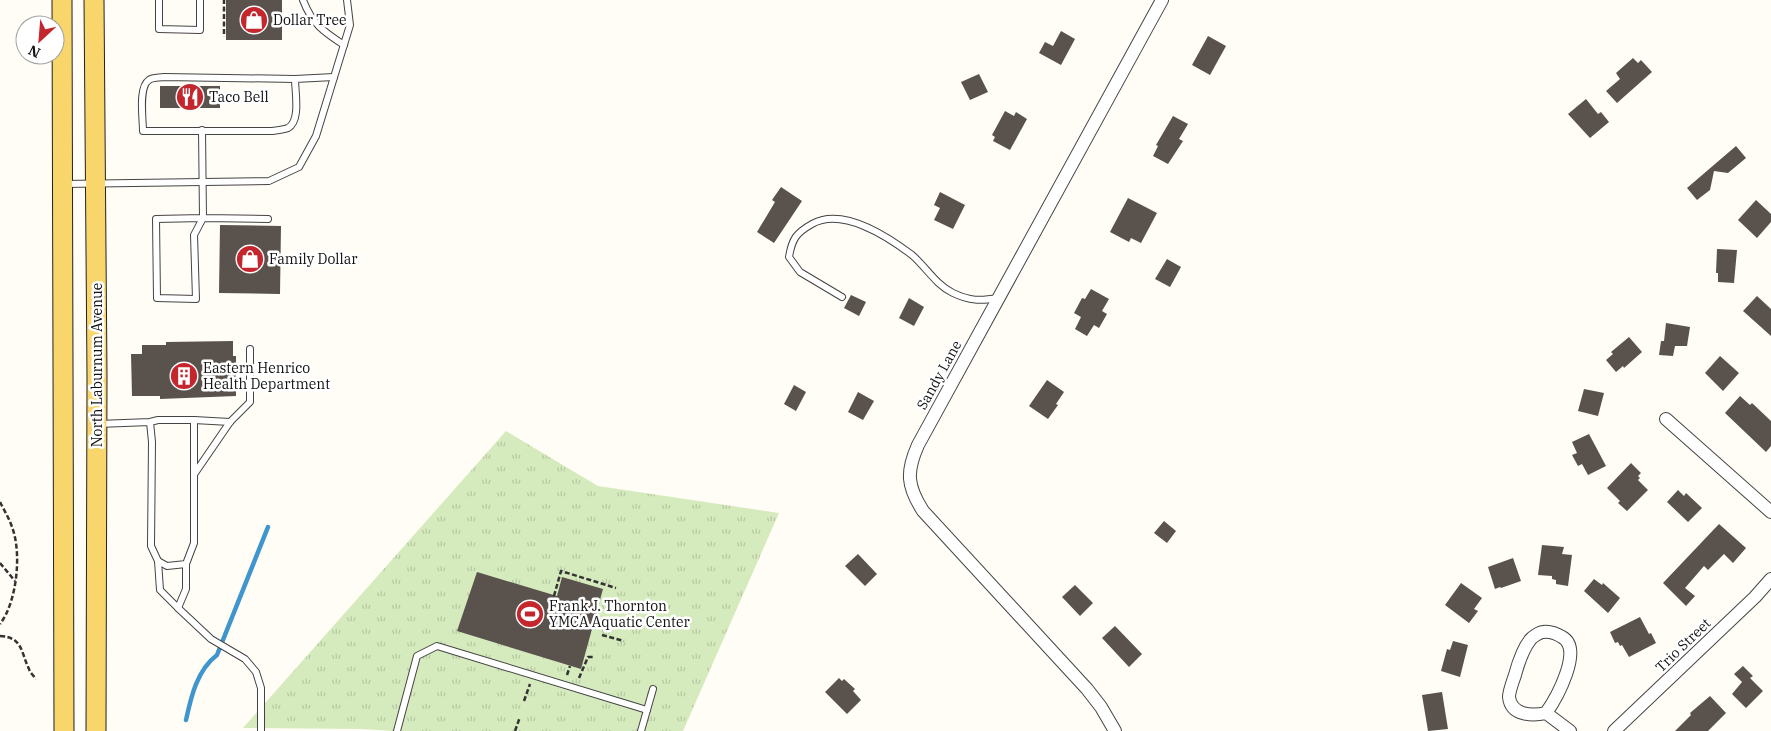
<svg xmlns="http://www.w3.org/2000/svg" width="1771" height="731" viewBox="0 0 1771 731" font-family="'IBM Plex Serif',serif">
<defs>
<pattern id="park-tufts" width="24" height="20" patternUnits="userSpaceOnUse" patternTransform="scale(1.25)"><rect width="24" height="20" fill="#d5ebbd"/><path d="M3 7l-1-3M5 7V3M7 7l1-3M15 17l-1-3M17 17v-4M19 17l1-3" fill="none" stroke="#b6c8a1"/></pattern>
</defs>
<rect width="100%" height="100%" fill="#fffdf5"/>
<path fill="url(#park-tufts)" d="M506 431 598 486 779 513 683 731H393L362 729 243 728Z"/>
<g fill="none" stroke-linecap="round" stroke-linejoin="round">
<path stroke="#3f96cf" stroke-width="4.5" d="M186 720C191 697 197 670 217 655L268 527"/>
</g>
<g fill="#5a524d">
<rect x="226" y="0" width="56" height="40"/>
<path d="M1061 31 1075 39 1061 65 1039 53 1045 42 1053 46Z"/>
<path d="M1208 36 1226 46 1210 75 1192 65Z"/>
<path d="M1633 58 1638 63 1641 60 1652 72 1617 103 1606 91 1620 79 1616 73Z"/>
<path d="M979 74 988 92 970 100 961 82Z"/>
<rect x="160" y="86" width="60" height="22"/>
<path d="M1586 99 1598 114 1601 112 1609 122 1590 138 1568 114Z"/>
<path d="M1005 111 1014 116 1016 112 1027 119 1010 150 993 141 995 137 992 135Z"/>
<path d="M1173 116 1188 124 1179 139 1183 141 1168 164 1153 156 1158 146 1156 145Z"/>
<path d="M1736 146 1746 158 1728 173 1714 171 1710 190 1697 200 1687 188Z"/>
<path d="M781 187 802 201 774 243 757 232 775 202 772 200Z"/>
<path d="M940 192 965 205 953 229 934 220 940 208 934 205Z"/>
<path d="M1128 198 1157 213 1141 243 1131 238 1129 242 1110 232Z"/>
<path d="M1756 200 1771 214V222L1757 238 1738 220Z"/>
<path d="M220 225 281 226 280 294 219 293Z"/>
<path d="M1717 249 1737 250 1734 283 1718 282V273H1716Z"/>
<path d="M1167 259 1181 267 1170 287 1155 279Z"/>
<path d="M1091 289 1109 299 1102 311 1107 314 1099 328 1094 325 1087 336 1075 329 1081 317 1074 313 1082 298 1085 299Z"/>
<path d="M851 295 866 302 859 316 844 308Z"/>
<path d="M1757 296 1771 309V336L1743 311Z"/>
<path d="M909 298 924 307 914 326 899 318Z"/>
<path d="M1666 323 1690 327 1687 346H1675L1673 356 1659 355 1661 341H1664Z"/>
<path d="M1629 337 1642 352 1624 368 1623 366 1616 372 1606 360 1613 354 1611 352Z"/>
<path d="M233 341V356H236V396L160 399V396H132L131 354H142V345H166V342Z"/>
<path d="M1720 356 1739 373 1723 391 1705 373Z"/>
<path d="M1047 380 1064 392 1056 404 1058 405 1048 419 1029 406Z"/>
<path d="M794 385 806 392 796 411 784 404Z"/>
<path d="M1584 389 1604 393 1598 416 1578 411Z"/>
<path d="M858 392 874 401 863 420 848 412Z"/>
<path d="M1740 396 1750 405 1752 403 1771 421V446L1766 452 1725 413Z"/>
<path d="M1589 434 1606 466 1588 475 1582 464 1578 466 1572 455 1577 453 1572 442Z"/>
<path d="M1631 463 1641 473 1638 476 1640 478 1638 480 1648 490 1627 511 1618 503 1620 501 1607 488Z"/>
<path d="M1678 490 1684 496 1686 493 1702 508 1688 522 1667 502Z"/>
<path d="M1164 521 1176 531 1167 543 1154 533Z"/>
<path d="M1719 524 1746 548 1733 563 1724 554 1708 570 1704 566 1685 588 1695 596 1686 606 1663 583Z"/>
<path d="M1542 545 1564 547 1562 554 1572 555 1568 586 1556 584V580L1552 579V576L1538 575Z"/>
<path d="M858 554 877 574 865 586 845 566Z"/>
<path d="M1513 558 1521 581 1501 588 1500 587 1495 589 1488 567Z"/>
<path d="M477 572 557 596 562 577 603 589 581 669 457 631Z"/>
<path d="M1594 579 1602 585 1603 583 1620 598 1608 613 1584 591Z"/>
<path d="M1461 583 1482 598 1474 609 1478 611 1469 623 1445 605Z"/>
<path d="M1075 585 1093 603 1080 616 1062 597Z"/>
<path d="M1640 617 1649 634 1651 633 1656 643 1629 657 1622 645 1620 646 1618 642 1615 643 1610 632Z"/>
<path d="M1115 626 1142 654 1129 667 1102 638Z"/>
<path d="M1453 641 1468 645 1460 677 1441 671 1447 649 1450 650Z"/>
<path d="M1743 666 1753 676 1750 678 1763 691 1746 708 1732 694 1742 682 1734 674Z"/>
<path d="M839 678 842 681 844 679 855 689 853 691 861 700 847 714 825 692Z"/>
<path d="M1442 692 1448 729 1428 731 1422 695Z"/>
<path d="M1710 696 1726 713 1708 731H1675L1691 715 1690 713Z"/>
</g>
<g fill="none" stroke-linecap="round" stroke-linejoin="round">
<defs>
<g id="service">
<path d="M159 0V29L200 30V0"/>
<path d="M303 0C312 24 324 32 344 45"/>
<path d="M295 79C295 92 301 121 288 128 283 130 277 130 272 131H143C143 119 138 87 149 80 153 77 159 78 164 77L295 79 334 77"/>
<path d="M202 130 203 218 156 219 157 298 196 299 194 235 203 218 268 219"/>
<path d="M63 184 269 181 299 167 316 136 350 25 347 0"/>
<path d="M842 297 800 272 789 257C792 239 796 233 812 224 842 207 887 236 912 255 926 267 936 285 953 293 970 301 980 301 998 298"/>
<path d="M194 420 230 422"/>
<path d="M98 424 150 422 152 442 151 546 158 561 167 566 186 564 194 543V420H158L150 422"/>
<path d="M195 473 230 422 250 402V349"/>
<path d="M158 561 160 590 178 608 186 589V564"/>
<path d="M178 608 211 639 245 659 256 672 261 688V731"/>
<path d="M397 731 417 656 437 646 647 710"/>
<path d="M641 731 653 689"/>
</g>
<g id="minor">
<path d="M1666 419 1771 512"/>
<path d="M1546 713C1556 699 1584 649 1562 637 1557 634 1550 631 1543 632 1540 632 1532 637 1530 640 1523 649 1518 664 1515 675 1513 681 1509 691 1509 697 1511 716 1533 716 1546 713L1570 731"/>
<path d="M1115 731 1101 707 1087 689 923 511C907 486 906 472 918 445L1162 0"/>
<path d="M1614 731 1755 597 1771 579"/>
</g>
<g id="primary">
<path d="M62 0 64 731"/>
<path d="M94 0 97 376 96 731"/>
</g>
</defs>
<use href="#service" stroke="#444" stroke-width="8"/>
<use href="#minor" stroke="#444" stroke-width="14"/>
<use href="#primary" stroke="#222" stroke-width="21"/>
<g stroke="#333" stroke-width="2.5" stroke-dasharray="5 2.5" stroke-linecap="butt">
<path d="M224 34V0"/>
<path d="M0 502C4 510 9 518 12 527 22 553 17 602 0 624"/>
<path d="M0 563 15 581"/>
<path d="M554 596 561 571 616 588"/>
<path d="M602 635 624 641"/>
<path d="M0 636C23 637 21 653 29 669 30 673 34 676 36 679"/>
<path d="M567 675 570 666"/>
<path d="M579 678 588 657H594"/>
<path d="M524 701 530 684"/>
<path d="M515 731 520 717"/>
</g>
<use href="#service" stroke="#fff" stroke-width="6"/>
<use href="#minor" stroke="#fff" stroke-width="12"/>
<use href="#primary" stroke="#f9d66b" stroke-width="19"/>
</g>
<defs>
<symbol id="shop-disc" viewBox="-11 -11 22 22"><circle r="9.5" fill="#c4262e" stroke="#fff"/><path d="M-5-2.5h2.3a2.7 3.5 0 0 1 5.4 0H5L5.5 6h-11ZM-1.5-2.5h3a1.5 2.3 0 0 0-3 0Z" fill="#fff"/></symbol>
<symbol id="restaurant-disc" viewBox="-11 -11 22 22"><circle r="9.5" fill="#c4262e" stroke="#fff"/><path d="M-5-6h1v4h1v-4h1v4h1v-4h1v5L-1.5 .5V6h-2V.5L-5-1ZM5-6V6H3V1.5H1.5Q1.5-4 5-6Z" fill="#fff"/></symbol>
<symbol id="building-disc" viewBox="-11 -11 22 22"><circle r="9.5" fill="#c4262e" stroke="#fff"/><path d="M-4-6H4V6H1V3H-1V6H-4ZM-2.5-4.3h1.7v1.8h-1.7ZM.8-4.3h1.7v1.8H.8ZM-2.5-1h1.7V.8h-1.7ZM.8-1h1.7V.8H.8Z" fill="#fff"/></symbol>
<symbol id="stadium-disc" viewBox="-11 -11 22 22"><circle r="9.5" fill="#c4262e" stroke="#fff"/><path d="M0-5a6.5 5 0 1 0 0 10a6.5 5 0 1 0 0-10ZM-3.5-1.8h7v3.6h-7Z" fill="#fff"/></symbol>
</defs>
<g fill-rule="evenodd">
<use href="#shop-disc" x="238" y="4" width="32" height="32"/>
<use href="#restaurant-disc" x="174" y="81" width="32" height="32"/>
<use href="#shop-disc" x="234" y="243" width="32" height="32"/>
<use href="#building-disc" x="168" y="360" width="32" height="32"/>
<use href="#stadium-disc" x="514" y="598" width="32" height="32"/>
</g>
<g text-anchor="middle" dominant-baseline="central" stroke-width="5" stroke-linejoin="round" paint-order="stroke">
<g font-size="14" fill="#111" stroke="#fff" text-anchor="start">
<text x="273" y="20">Dollar Tree</text>
<text x="209" y="97">Taco Bell</text>
<text x="269" y="259">Family Dollar</text>
<text x="203" y="368">Eastern Henrico<tspan x="203" dy="16">Health Department</tspan></text>
<text x="549" y="606">Frank J. Thornton<tspan x="549" dy="16">YMCA Aquatic Center</tspan></text>
</g>
<g font-size="14" fill="#111" stroke="#fff">
<text transform="translate(97 365) rotate(-90)">North Laburnum Avenue</text>
<text transform="translate(939 375) rotate(-61)">Sandy Lane</text>
<text transform="translate(1683 645) rotate(-44)">Trio Street</text>
</g>
</g>
<g transform="translate(40 40) rotate(206)"><circle r="24" fill="#ffffff" stroke="#a0a0a0"/>
<path d="M0-4L9 19L0 12L-9 19Z" fill="#c4262e"/>
<text y="-8" font-size="14" font-weight="bold" text-anchor="middle" fill="#111111">N</text>
</g>
</svg>
